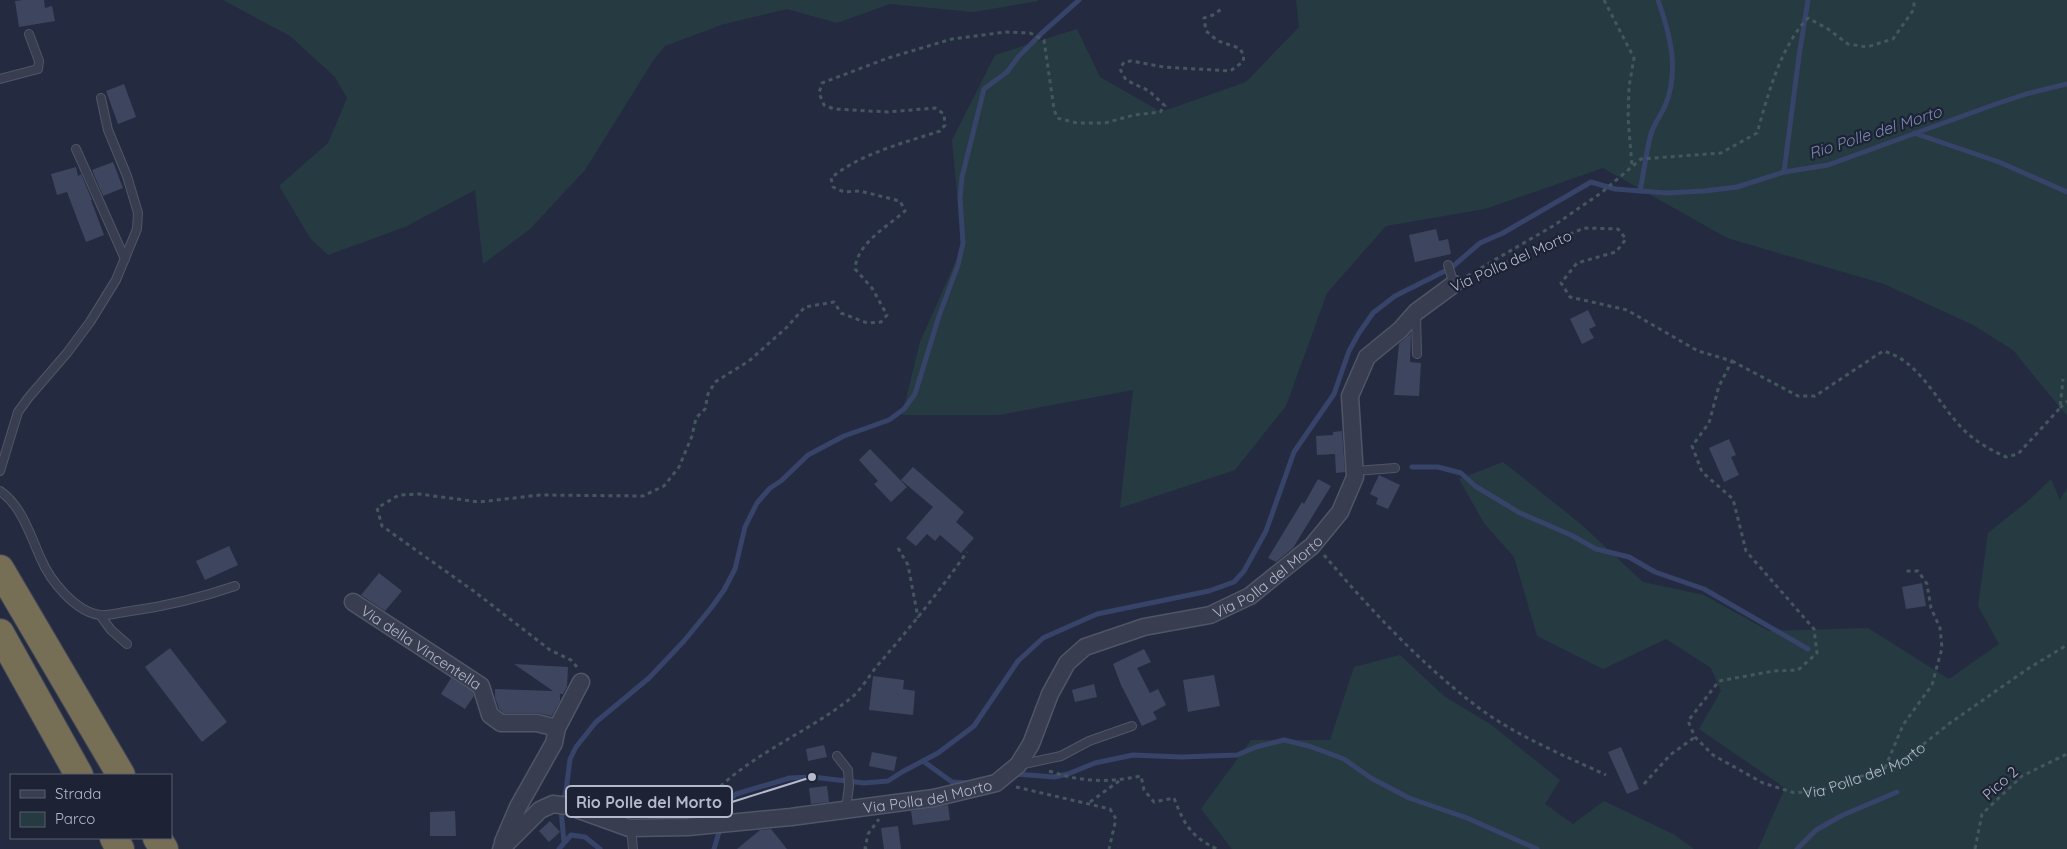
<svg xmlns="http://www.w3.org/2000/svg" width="2067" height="849" viewBox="0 0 2067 849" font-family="Quicksand,sans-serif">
<rect width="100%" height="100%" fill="#242b40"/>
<g fill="#263a41">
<path d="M223 0H1038V1L973 12 890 4 837 23 787 9 721 25 665 46 653 61 585 170 530 229 483 264 475 190 405 227 328 255 310 238 279 186 328 143 347 98 335 77 290 36Z"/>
<path d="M1296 0H2067V416L2013 350 1973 325 1884 284 1727 238 1603 168 1485 209 1386 226 1327 293 1286 406 1235 470 1120 508 1133 390 999 415H902L920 342 962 247 952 140 995 55 1077 29 1100 77 1161 112 1246 82 1299 27Z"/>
<path d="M1503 462 1582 525 1643 582 1704 595 1769 631 1868 628 1949 679 1999 644 1978 606 1988 533 2029 500 2051 479 2060 500 2067 488V849H1758L1785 788 1699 729 1721 691 1711 668 1666 639 1603 669 1537 636 1514 557 1484 523 1459 479Z"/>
<path d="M1400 655 1444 696 1490 724 1560 780 1545 804 1573 824 1604 801 1675 835 1694 849H1232L1201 809 1251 740H1330L1354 667Z"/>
</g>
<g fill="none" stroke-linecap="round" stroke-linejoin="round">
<g stroke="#374368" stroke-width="5">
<path d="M1914 133 1999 162 2067 192"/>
<path d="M1784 172 1799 56 1808 0"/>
<path d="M1640 191C1644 172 1646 152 1651 134 1654 124 1661 115 1665 106 1680 71 1670 34 1658 0"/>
<path d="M1412 467H1438L1461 473 1475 486 1520 513 1571 535 1596 549 1629 557 1655 572 1704 589 1808 649"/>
<path d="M923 761 952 782 970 783"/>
<path d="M1015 774 1054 777 1068 774 1095 763 1133 755 1181 757 1237 755 1256 747 1284 740 1309 746 1344 759 1371 778 1409 798 1467 818 1537 849"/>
<path d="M564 842 561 809 566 791 570 759 576 747 596 722 649 678 684 641 711 608 724 590 735 569 745 527 757 503 770 488 781 481 808 455 844 436 889 420 904 409 915 394 939 316 958 265 963 243 960 198 962 177 984 89 1007 72 1019 56 1043 32 1079 0"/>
<path d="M559 849 571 835 585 837 600 849"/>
<path d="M714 849 722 822 723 810 727 802 736 794 790 778 812 777 864 783 888 781 902 772 938 753 974 726 1018 661 1043 638 1097 614 1209 591 1234 582 1244 571 1266 531 1294 452 1334 394 1349 351 1359 333 1373 313 1395 296 1451 268 1480 243 1503 233 1591 182 1615 189 1667 193 1704 191 1737 187 1784 172 1828 165 1993 105 2026 94 2067 84"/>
<path d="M1797 849 1816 830 1843 815 1897 792"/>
</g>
</g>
<g fill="#3d465e">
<path d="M23 0H44L45 8 52 6 55 21 19 27 15 1Z"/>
<path d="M124 84 136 117 118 124 106 91Z"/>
<path d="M113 162 123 188 103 196 92 170Z"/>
<path d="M76 167 78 176 81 174 92 200H91L104 235 86 242 67 192 57 195 51 174Z"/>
<path d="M1436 229 1439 241 1448 239 1451 254 1415 262 1409 235Z"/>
<path d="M1588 310 1596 326 1589 329 1594 338 1582 344 1570 319Z"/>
<path d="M1411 333 1410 362 1421 363 1419 396 1394 395 1399 344Z"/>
<path d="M1342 431 1345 472 1336 473 1335 454 1317 455 1316 436 1333 435V432Z"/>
<path d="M1729 439 1736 455 1731 457 1739 475 1724 482 1709 448Z"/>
<path d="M870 449 907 487 891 502 874 484 878 481 859 460Z"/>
<path d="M913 467 964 512 956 522 974 538 961 553 940 535 935 541 927 534 916 546 906 538 933 507 901 480Z"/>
<path d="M1379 475 1400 485 1388 509 1376 504 1378 498 1370 494Z"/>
<path d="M1318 479 1331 486 1293 548 1276 562 1268 558 1302 502 1304 504Z"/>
<path d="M229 546 238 565 205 580 196 561Z"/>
<path d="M379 573 402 591 385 611 361 595Z"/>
<path d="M1922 583 1926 606 1906 609 1902 587Z"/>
<path d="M170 648 227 722 202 742 145 667Z"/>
<path d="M1144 649 1151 662 1137 668 1150 693 1158 689 1166 705 1153 712 1157 719 1142 726 1121 685 1113 664Z"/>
<path d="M514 664 568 667 567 687 563 694H560V701L552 716 537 713H504L499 709 495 697V689L553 691Z"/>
<path d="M1214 675 1220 706 1188 712 1183 680Z"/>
<path d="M873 676 904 680 903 689 915 691 913 715 869 710Z"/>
<path d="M451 678 473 692 474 696 465 709 441 694Z"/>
<path d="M1094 684 1097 697 1075 702 1072 690Z"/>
<path d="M824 745 827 757 808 761 806 749Z"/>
<path d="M1621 747 1639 789 1627 794 1608 752Z"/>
<path d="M872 752 897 757 894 771 869 766Z"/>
<path d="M827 786 829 802 811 804 809 788Z"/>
<path d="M948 805 950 820 913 825 911 811Z"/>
<path d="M455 811 456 836H430V812Z"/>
<path d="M550 821 560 832 549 842 539 831Z"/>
<path d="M898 826 901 849H884L881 828Z"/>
<path d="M771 829 787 849H737L760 830Z"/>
</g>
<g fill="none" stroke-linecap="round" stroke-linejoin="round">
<defs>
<g id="service">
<path d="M0 79 38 69 39 61 29 34"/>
<path d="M76 149 125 259"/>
<path d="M1448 265 1454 284"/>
<path d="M1416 314 1417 354"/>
<path d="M0 471 18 412 29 397 67 353 90 322 116 280 137 229 138 213 127 176 108 130 101 98"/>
<path d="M1355 471 1395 468"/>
<path d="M0 491C22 506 30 535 41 559 50 580 75 612 100 615 110 616 121 612 131 611 167 606 200 598 235 586"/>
<path d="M100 615 111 630 127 644"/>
<path d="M837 756 848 770 849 786 846 809"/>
<path d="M1019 765 1061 756 1089 741 1132 726"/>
<path d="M631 828 633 849"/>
</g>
<g id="minor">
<path id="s2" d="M353 602 481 686 490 715 501 723H537L557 728"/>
<path d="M503 842 518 807 554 743 557 728 581 682"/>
<path id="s3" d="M501 849 540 810 553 804 568 806 629 828 688 827 791 817 934 798 996 783 1018 765 1031 744 1050 694 1067 663 1085 647 1144 627 1210 615 1250 596 1312 546 1340 512 1355 477 1350 396 1367 357 1400 330 1416 312 1454 284"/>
</g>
<g id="motorway">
<path d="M0 569 121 775"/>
<path d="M0 633 79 775"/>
<path d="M114 838 120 849"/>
<path d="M157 838 164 849"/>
</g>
</defs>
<use href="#service" stroke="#505668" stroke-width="10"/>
<use href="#minor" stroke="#505668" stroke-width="19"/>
<use href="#motorway" stroke="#404658" stroke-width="30"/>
<g stroke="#44575e" stroke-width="3" stroke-dasharray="4 4" stroke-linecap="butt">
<path d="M1604 0 1634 58 1629 87 1628 118 1632 166"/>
<path d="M1467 276 1553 226 1601 193 1641 159 1721 153 1757 133C1768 95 1780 47 1808 18L1828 29 1848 44 1867 47 1893 39 1914 9V0"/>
<path id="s1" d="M1467 279 1584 228 1618 229 1626 239 1616 252 1577 263 1561 283 1570 297 1627 310 1698 351 1732 361 1719 386 1709 423 1692 446 1702 472 1733 499 1746 551 1814 629 1817 653 1798 670 1774 671 1719 681 1688 721 1695 737 1713 755 1763 783 1795 793 1821 790 1900 763 1950 723 2029 668 2067 645"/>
<path d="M1732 361 1798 396H1815L1883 351C1919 360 1937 402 1961 427 1974 441 1989 449 2006 457L2018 454 2060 408 2063 379"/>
<path d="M2060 408 2067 401"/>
<path d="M898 548 908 565 918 618"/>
<path d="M1324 555C1369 608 1419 662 1475 705 1514 735 1561 754 1606 775"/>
<path d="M577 667 571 660 550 650 475 592 382 526 377 508 399 495 419 494 479 502 540 495 643 496 664 486 679 467 692 436 696 418 705 409 708 394 715 382 749 361 786 328 805 307 834 302 841 313 867 323 881 322 887 315 872 288 855 269C857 243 887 227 905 211L900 201 860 191 844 192 833 187 831 178C861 153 904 143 940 131L945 125 944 114 935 108 888 112 834 109 824 105 819 93 822 83 888 58 952 39 1006 32 1030 33 1044 40 1054 109 1057 118 1077 123H1105L1134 115 1160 112 1165 106 1149 91 1126 80 1120 69 1124 62 1131 61 1164 67 1230 71 1243 62 1244 55 1239 48 1218 41 1206 31 1204 18 1213 15 1223 8"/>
<path d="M1885 768 1903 725 1932 685 1942 648 1940 628 1931 608 1927 584 1918 571H1905"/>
<path d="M1049 771C1082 782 1106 783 1141 776L1144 790 1154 802 1174 798C1184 824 1191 837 1217 849"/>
<path d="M1644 784 1670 755 1695 737"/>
<path d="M1016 787 1110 809 1116 819 1109 849"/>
<path d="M1090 802 1119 781"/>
<path d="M699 810C737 759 802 737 851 698 861 690 869 676 877 666 909 629 939 592 967 552"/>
<path d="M867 849 865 848 868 834 879 819"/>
<path d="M1975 849 1982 814 2022 776 2067 754"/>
</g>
<use href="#service" stroke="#383e50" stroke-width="8"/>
<use href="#minor" stroke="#383e50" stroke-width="16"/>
<use href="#motorway" stroke="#766e55" stroke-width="28"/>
</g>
<g text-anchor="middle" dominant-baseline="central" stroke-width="4.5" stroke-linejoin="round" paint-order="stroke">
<g font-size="15" fill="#b4b9cb" stroke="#1d2335">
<text transform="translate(1511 261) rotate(-24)">Via Polla del Morto</text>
<text stroke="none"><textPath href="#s3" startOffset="885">Via Polla del Morto</textPath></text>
<text stroke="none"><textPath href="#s2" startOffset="82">Via della Vincentella</textPath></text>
<text stroke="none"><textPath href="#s1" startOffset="1158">Via Polla del Morto</textPath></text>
<text transform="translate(2000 783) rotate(-42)">Pico 2</text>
<text stroke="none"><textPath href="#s3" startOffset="450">Via Polla del Morto</textPath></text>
</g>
<g font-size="16" font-style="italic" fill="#7b8ab3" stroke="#1d2335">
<text transform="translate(1875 132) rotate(-18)">Rio Polle del Morto</text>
</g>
</g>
<path fill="none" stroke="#b4b9cb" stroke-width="2" d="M812 777L732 802"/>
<circle fill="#b4b9cb" stroke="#1d2335" stroke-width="2" cx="812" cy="777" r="5"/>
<rect fill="#1d2335" stroke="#b4b9cb" stroke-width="2" x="566" y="786" width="166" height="31" rx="5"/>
<g font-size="16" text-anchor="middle" font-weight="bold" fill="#b4b9cb">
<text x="649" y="808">Rio Polle del Morto</text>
</g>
<rect x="10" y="774" width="162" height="65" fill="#1d2335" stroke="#595f71"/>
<rect x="20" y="790" width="25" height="8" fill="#383e50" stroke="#595f71"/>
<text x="55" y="799" font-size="15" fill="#b4b9cb">Strada</text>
<rect x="20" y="812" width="25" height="15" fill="#263a41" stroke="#595f71"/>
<text x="55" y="824" font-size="15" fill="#b4b9cb">Parco</text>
</svg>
